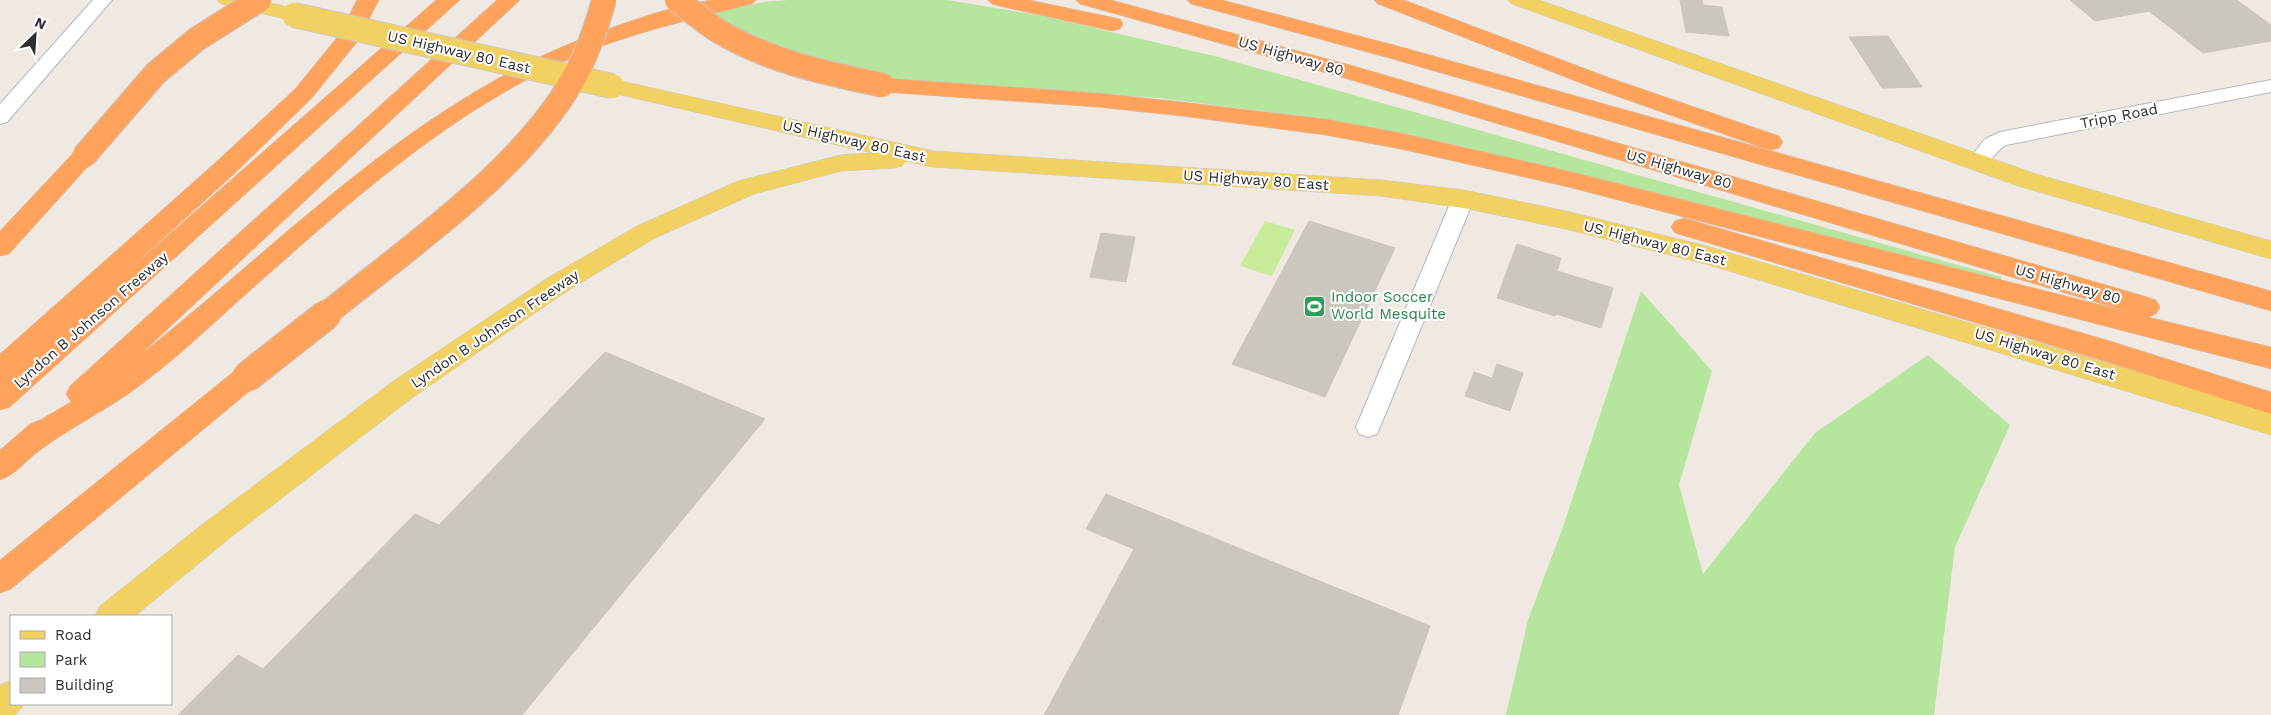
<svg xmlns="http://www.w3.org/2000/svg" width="2271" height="715" viewBox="0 0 2271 715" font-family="'Work Sans',sans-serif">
<rect width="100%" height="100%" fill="#efe9e1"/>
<g fill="#b6e59e">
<path d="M788 0H947L1043 16 1218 57 2001 277V281L1462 146 1356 125 1294 115 1159 98 895 80 771 48 710 14 764 2Z"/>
<path d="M1641 291 1712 371 1679 485 1703 574 1815 433 1928 355 2010 425 1955 547 1934 715H1506L1528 620 1563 527Z"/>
</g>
<path fill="#c9ec9a" d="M1265 221 1295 230 1272 276 1240 266Z"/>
<g fill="#cbc7bf" stroke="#cbc5ba">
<path d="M1680 0H1702L1703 5 1722 7 1729 36 1686 32Z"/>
<path d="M2070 0H2237L2271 25V41L2203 53 2149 11 2095 21Z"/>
<path d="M1888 36 1922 87 1882 88 1849 37Z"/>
<path d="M1309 221 1395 248 1325 397 1232 364Z"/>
<path d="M1101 233 1135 237 1126 282 1090 277Z"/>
<path d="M1517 244 1561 258 1557 271 1613 288 1601 328 1556 314 1555 316 1497 298Z"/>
<path d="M605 352 765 419 522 715H178L238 655 263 669 415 514 439 525Z"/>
<path d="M1497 364 1523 373 1510 411 1465 396 1474 372 1492 378Z"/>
<path d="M1106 494 1430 626 1398 715H1044L1134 549 1086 529Z"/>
</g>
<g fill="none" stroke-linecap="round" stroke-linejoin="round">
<defs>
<g id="minor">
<path d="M93 0H112L7 122 0 124V104Z"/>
<path d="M2271 80V92L2006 145C1992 153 1988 172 1970 167L1967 162 1985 139 2000 132Z"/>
<path d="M1463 192 1471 194 1474 199 1380 427 1377 434 1368 437 1359 434 1356 427 1452 199 1455 194Z"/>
</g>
<g id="major">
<path d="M217 0H256L302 10 305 15 302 20 294 21 221 4Z"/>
<path d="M1508 0H1539L2036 174 2271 241V259L2018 186 1512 4Z"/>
<path d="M612 79 933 151 1381 180 1463 190 1566 211 1706 246 2271 411V435L1706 264 1566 229 1463 208 1381 196 933 167 906 161 902 166 894 168 841 171 754 194 655 238 564 293 412 398 226 541 135 616H95L100 606 204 523 392 382 546 279 637 226 738 181 841 155 872 153 604 91 601 86 604 81Z"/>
<path d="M11 681V704H25L15 715H0V685Z"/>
</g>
<g id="highway">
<path d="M357 0H379L357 42 312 98 233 175 125 273 436 0H460L10 407 0 410V354L215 163 296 88 339 35Z"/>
<path d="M497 0H520L140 355C291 235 421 94 608 29 639 18 682 3 714 0 727 0 742 0 756 0L752 4C693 19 635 32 579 55 452 108 347 205 245 295 208 328 172 363 131 392 101 413 68 429 39 451 25 461 16 475 0 480V450L30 424 40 420 71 402 66 394 70 386Z"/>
<path d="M988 0H1029L1120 19 1123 24 1120 29 1112 31 999 6 992 4Z"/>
<path d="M1076 0H1111L1357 67 2147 297 2156 300 2160 307 2156 314 2148 317 2271 347V369L1568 187 1401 149 1325 135 1182 116 1097 107 882 92 874 90 871 85 874 80 882 78 1097 93 1182 102 1325 119 1401 133 1568 171 2129 312 1341 77 1080 4Z"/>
<path d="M1187 0H1222L1405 48 2271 291V311L1389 58 1191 4Z"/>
<path d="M1374 0H1404L1607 77 1779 136 1783 142 1779 148 1771 150 1763 148 1591 87 1378 4Z"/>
<path d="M84 148 92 150 96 156 92 162 9 254 0 256V231L76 150Z"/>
<path d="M1684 218 2110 341 2271 392V414L2110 363 1675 233 1671 227 1675 221Z"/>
<path d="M247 366 257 369 261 377 257 385 11 589 0 593V560L237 369Z"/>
</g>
</defs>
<use href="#minor" stroke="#b4b7c1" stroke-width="2"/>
<use href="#major" stroke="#c9c9c9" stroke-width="1"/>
<use href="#highway" stroke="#c9c9c9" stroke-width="1"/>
<use href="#minor" fill="#fff" fill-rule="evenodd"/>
<use href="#major" fill="#f2d163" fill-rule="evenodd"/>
<use href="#highway" fill="#ffa35c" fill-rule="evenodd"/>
<defs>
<path id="major-bridge" d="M294 15 612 86"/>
<g id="highway-bridge-far1">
<path d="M677 0C690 10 703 21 717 30 767 61 825 73 882 85"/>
<path d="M84 156 156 73 197 39 259 0"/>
<path d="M324 316C404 251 521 171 572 81 587 55 596 29 604 0"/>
</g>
<path id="highway-bridge" d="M247 377 326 315"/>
</defs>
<use href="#major-bridge" stroke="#c9c9c9" stroke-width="26" stroke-linecap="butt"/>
<use href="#highway-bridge-far1" stroke="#c9c9c9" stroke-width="26" stroke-linecap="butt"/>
<use href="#highway-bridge" stroke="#c9c9c9" stroke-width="32" stroke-linecap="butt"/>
<use href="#major-bridge" stroke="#f2d163" stroke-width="24"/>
<use href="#highway-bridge-far1" stroke="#ffa35c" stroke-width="24"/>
<use href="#highway-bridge" stroke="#ffa35c" stroke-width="30"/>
</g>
<defs>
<symbol id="stadium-square" viewBox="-11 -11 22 22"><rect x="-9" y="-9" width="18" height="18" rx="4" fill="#2e9e5b" stroke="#fff"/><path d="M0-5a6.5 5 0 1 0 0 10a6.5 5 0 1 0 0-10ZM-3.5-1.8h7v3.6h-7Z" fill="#fff"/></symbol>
</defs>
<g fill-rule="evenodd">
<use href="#stadium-square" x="1302" y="294" width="25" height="25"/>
</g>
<g text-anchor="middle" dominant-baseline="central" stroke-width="4" stroke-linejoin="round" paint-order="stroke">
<g font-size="15" fill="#2e2e2e" stroke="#fff">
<text transform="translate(459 52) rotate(13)">US Highway 80 East</text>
<text transform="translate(1291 56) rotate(16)">US Highway 80</text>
<text transform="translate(2119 116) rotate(-11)">Tripp Road</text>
<text transform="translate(854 141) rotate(13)">US Highway 80 East</text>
<text transform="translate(1679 169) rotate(16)">US Highway 80</text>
<text transform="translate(1256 180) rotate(4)">US Highway 80 East</text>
<text transform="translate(1655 243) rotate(14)">US Highway 80 East</text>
<text transform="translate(2068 284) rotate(16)">US Highway 80</text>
<text transform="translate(91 320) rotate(-41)">Lyndon B Johnson Freeway</text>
<text transform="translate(495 329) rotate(-34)">Lyndon B Johnson Freeway</text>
<text transform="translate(2045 354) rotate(17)">US Highway 80 East</text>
</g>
<g font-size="15" fill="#27864d" stroke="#fff" text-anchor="start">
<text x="1331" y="297">Indoor Soccer<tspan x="1331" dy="17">World Mesquite</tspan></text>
</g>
</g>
<rect x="10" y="615" width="162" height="90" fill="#ffffff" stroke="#ababab"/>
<rect x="20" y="631" width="25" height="8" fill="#f2d163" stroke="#ababab"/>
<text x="55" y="640" font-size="15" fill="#2e2e2e">Road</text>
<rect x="20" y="652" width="25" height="15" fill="#b6e59e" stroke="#ababab"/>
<text x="55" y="665" font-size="15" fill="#2e2e2e">Park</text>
<rect x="20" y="678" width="25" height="15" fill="#cbc7bf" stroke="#ababab"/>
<text x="55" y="690" font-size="15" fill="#2e2e2e">Building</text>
<g transform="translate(35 35) rotate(25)" stroke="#ffffff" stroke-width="4" paint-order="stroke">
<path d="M0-4L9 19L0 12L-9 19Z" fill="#2e2e2e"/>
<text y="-8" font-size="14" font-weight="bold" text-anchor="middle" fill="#2e2e2e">N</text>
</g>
</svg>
